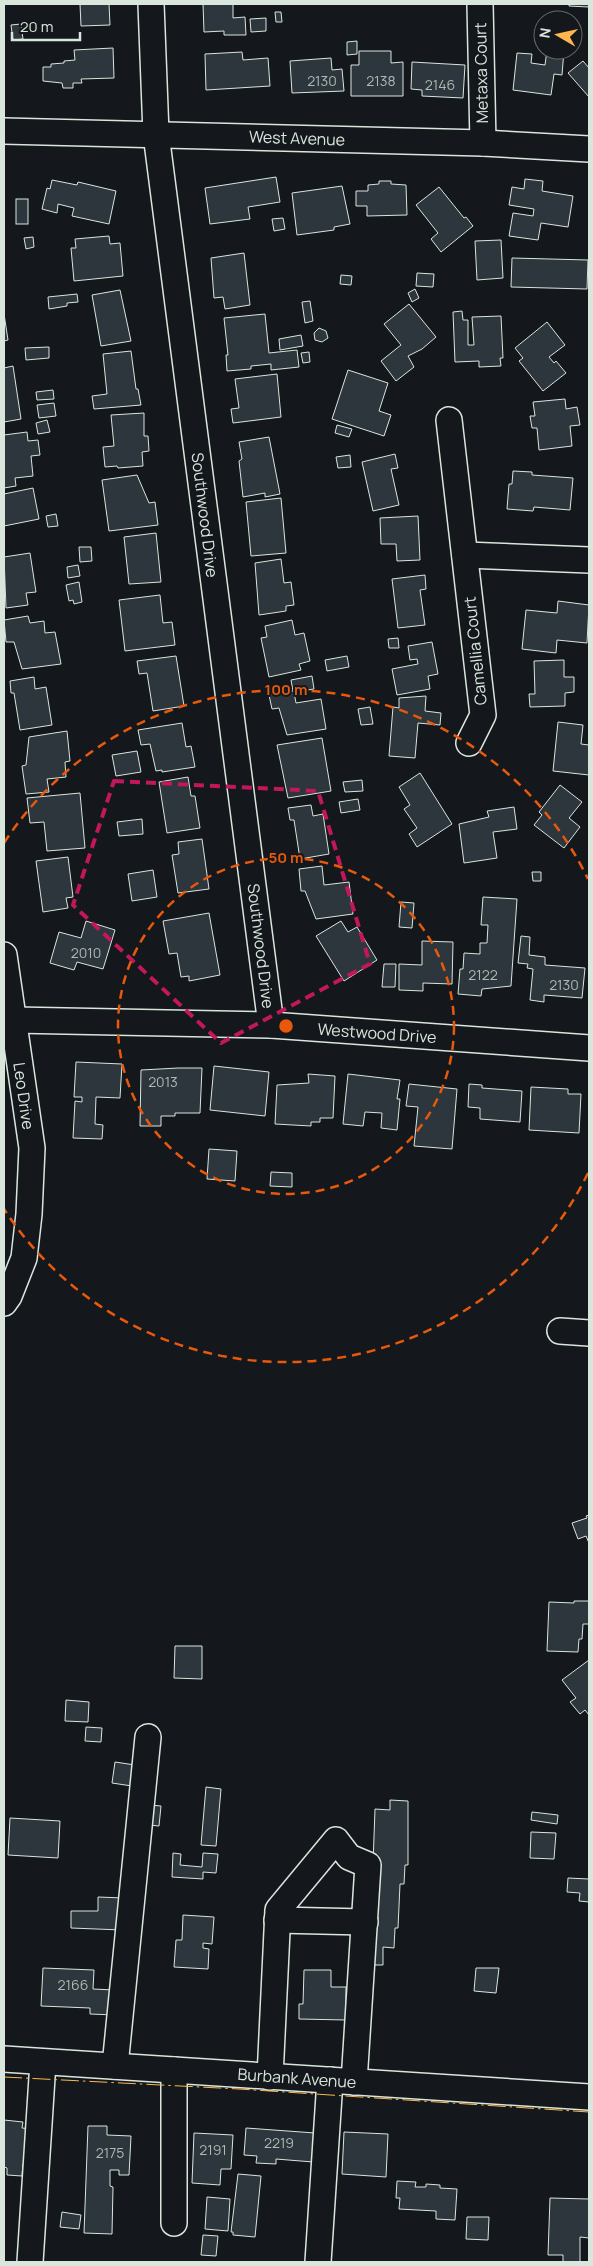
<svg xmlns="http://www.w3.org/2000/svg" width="593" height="2266" viewBox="0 0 593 2266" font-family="Manrope,sans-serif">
<rect width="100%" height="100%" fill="#14181c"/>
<g fill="#2c363c" stroke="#d8e6dc">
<path d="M80 4H109L110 25 81 26Z"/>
<path d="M203 4H233V18L245 17 246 35H224V31L204 32Z"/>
<path d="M569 4H589L588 7 569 6Z"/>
<path d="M275 12H281L282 22H276Z"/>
<path d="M266 18V31L251 32 250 19Z"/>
<path d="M21 24 23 39 13 40 11 25Z"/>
<path d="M357 41V54L347 55V42Z"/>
<path d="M113 48 114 78 81 79 82 83H73V88H63L62 83 43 81V67H51V64L64 63V61L75 60 74 50Z"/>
<path d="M547 50H564L562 75 554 74 551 95 513 90 517 53 532 54 531 63 545 65Z"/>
<path d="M359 51H391V63L403 62V96H351V65H359Z"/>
<path d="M242 52 243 60 268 58 270 86 206 90 205 54Z"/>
<path d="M331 58 332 70 342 69 344 91 292 93 290 61Z"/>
<path d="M583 61 589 68V97L568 73Z"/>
<path d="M412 62 465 65 463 98 422 96V90L411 89Z"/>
<path d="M276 177 280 202 248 207 250 219 210 224 205 188Z"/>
<path d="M525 179 543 181 542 191 573 196 568 227 541 223 538 240 509 236 513 213 533 216 534 209 509 205 512 187 524 189Z"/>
<path d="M52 180 77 185 78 182 116 191 109 224 72 216 74 208 58 204 57 213 42 209 47 188 50 189Z"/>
<path d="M379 181H391V184L406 185 407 215 367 216V206H356V191H368V185L379 184Z"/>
<path d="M342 186 350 224 334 227V230L297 235 292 193Z"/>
<path d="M439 187 464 218 466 217 473 226 441 252 431 239 438 233 416 205Z"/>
<rect x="16" y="199" width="12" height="25"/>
<path d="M283 218 285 229 274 231 272 219Z"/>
<path d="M109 236 110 244 120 243 123 276 74 281 71 248H76L75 239Z"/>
<path d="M33 237 34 247 26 249 24 238Z"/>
<path d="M501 240 503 278 477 280 475 241Z"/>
<path d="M244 253 250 305 225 309 223 297 214 298 211 258Z"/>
<path d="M512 258 588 260 587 289 511 287Z"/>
<path d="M417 273 434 274 433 287 416 286Z"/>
<path d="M341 275 352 276 351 285 340 284Z"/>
<path d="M415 289 419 298 412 302 408 293Z"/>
<path d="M120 290 131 341 101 346 92 295Z"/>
<path d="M77 294 78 302 67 303V306L49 309 48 297Z"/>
<path d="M310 301 313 321 305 323 302 302Z"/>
<path d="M409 304 436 337 422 349 408 356 414 367 396 381 381 361 401 345 384 324Z"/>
<path d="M462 311 463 320H468V345H474L472 317 501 316 503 358H500L501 366 479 367V361L455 362 453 312Z"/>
<path d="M4 314 8 340 4 341Z"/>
<path d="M265 314 269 353 297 350 299 367 271 370V364L251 366V369L227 371 226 355H228L224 318Z"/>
<path d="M547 322 565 345 549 357 554 363 556 361 566 373 543 391 519 361 523 358 515 348Z"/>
<path d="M319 328 326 331 328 338 322 342 315 340 314 333Z"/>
<path d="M301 335 303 346 280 350 279 339Z"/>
<path d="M49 347V358L26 360 25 348Z"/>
<path d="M131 351 136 389H138L141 405 94 409 92 396 107 394 103 354Z"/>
<path d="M309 352 310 362 303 363 301 353Z"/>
<path d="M13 366 21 419 4 422V368Z"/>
<path d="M348 370 388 383 379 411 391 415 384 436 332 419Z"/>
<path d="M277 374 281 417 233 423 231 409 239 408 235 379Z"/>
<path d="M53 390 54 399 37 400 36 392Z"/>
<path d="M565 399 566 409 577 407 580 425 570 426 572 446 539 450 537 428H532L530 416H535L533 402Z"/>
<path d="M54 403 56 416 39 418 37 405Z"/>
<path d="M144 413V436H148L149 451 142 452 143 466 118 468 117 466 105 467 103 447 114 446 111 415Z"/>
<path d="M47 420 50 432 38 434 36 423Z"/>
<path d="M337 425 352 429 349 437 335 433Z"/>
<path d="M27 432 28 441 38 440 40 455 31 456 33 476 15 478 16 486 4 488V435Z"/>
<path d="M269 437 280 494 265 497V493L243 497 239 461 242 459 239 442Z"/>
<path d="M395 454 398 468 391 469 399 505 373 511 362 462Z"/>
<path d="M350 455 351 467 338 468 336 457Z"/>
<path d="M513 471 532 472V475L573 478 570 510 534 507 533 511 507 509 509 484H512Z"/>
<path d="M137 475 149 503 155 502 158 525 109 531 102 480Z"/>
<path d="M33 488 39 519 4 526V494Z"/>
<path d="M281 498 286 553 251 556 246 502Z"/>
<path d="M56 514 58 526 48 527 46 516Z"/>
<path d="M418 516 420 560 397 561 396 544H381L380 518Z"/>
<path d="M156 533 161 582 129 584 124 537Z"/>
<path d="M79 547H91L92 561 80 562Z"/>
<path d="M30 553 36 592 26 593 28 605 6 608 4 557Z"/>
<path d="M281 559 284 583 291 582 294 605 286 606V611L259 615 255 563Z"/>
<path d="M78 565 80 576 68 578 67 567Z"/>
<path d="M425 575 426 589 420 590 425 625 398 628 392 579Z"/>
<path d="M79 582 82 602 74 604 73 600 69 601 66 585Z"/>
<path d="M160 595 163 623 172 622 175 645 125 651 119 600Z"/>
<path d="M558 601 589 605 587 643 557 640 556 653 522 649 526 610 557 613Z"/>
<path d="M28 616 30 623 44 621 45 633 55 632 61 664 22 669 14 642H6L4 620Z"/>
<path d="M292 620 295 635 304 633 310 661 299 664 301 670 269 677 261 638 267 637 265 626Z"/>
<path d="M398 638 399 648H389L388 639Z"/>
<path d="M432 642 438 674 428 676 430 689 397 695 392 669 418 664 417 659 410 660 408 646Z"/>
<path d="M176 656 184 706 153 711 147 673 139 674 137 661Z"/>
<path d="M347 656 349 667 327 671 325 660Z"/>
<path d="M564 660V677H574V692L565 693V706L530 707 529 694H535L534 661Z"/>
<path d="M312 676 314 689 294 692 296 703 321 699 326 729 287 735 279 708 272 709 269 695 293 691 291 680Z"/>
<path d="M34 677 35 689 46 687 52 725 20 730 14 693H11L10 681Z"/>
<path d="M426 696 425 711 441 713 440 725 418 723 415 758 389 756 393 707 399 708V698Z"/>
<path d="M370 707 373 724 361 725 358 709Z"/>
<path d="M558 722 583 725 581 744 589 745V775L553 771Z"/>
<path d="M182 723 186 747 191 746 195 767 162 772V770L156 771 150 744 141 745 138 730Z"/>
<path d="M67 731 70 761 65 762 66 777 47 779 49 792 26 794 22 766 26 765 29 737Z"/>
<path d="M322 738 331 791 288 798 277 745Z"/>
<path d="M137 751 141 772 116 776 112 755Z"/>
<path d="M420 773 452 824 417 847 409 834 417 828 404 809 410 805 399 787Z"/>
<path d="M188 777 191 796H195L200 828 167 833 159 782Z"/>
<path d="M362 780 363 791 345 792 343 782Z"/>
<path d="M560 785 582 802 569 818 580 827 564 848 534 825 542 815 539 812Z"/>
<path d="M80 793 85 848 47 851 44 822 30 823 27 798Z"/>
<path d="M358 799 360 810 341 813 339 802Z"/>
<path d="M311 805 313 816 323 814 329 854 300 859 294 820H290L288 808Z"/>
<path d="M514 807 517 829 493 832 497 858 464 863 459 824 489 817 487 811Z"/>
<path d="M142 819 143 834 119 836 117 822Z"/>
<path d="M202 839 209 889 178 893 172 855 179 854 178 842Z"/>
<path d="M68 857 73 897 66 898 68 908 43 912 36 861Z"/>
<path d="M322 866 324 885 349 882 353 914 316 919 305 891H301L299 869Z"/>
<path d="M153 870 157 897 132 901 128 874Z"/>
<path d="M532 872H541V881H533Z"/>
<path d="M483 897 517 899 511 986 482 989 481 996 458 994 460 969H463L464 953 480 954V943H487L488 925H481Z"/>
<path d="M401 902 414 903 412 928 399 927Z"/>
<path d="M209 913 220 975 189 981V976L181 977 177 953 169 954 163 921Z"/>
<path d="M86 921 115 930 103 969 77 962 74 970 50 963 59 932 81 938Z"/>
<path d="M341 921 348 932 357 927 377 960 344 981 316 936Z"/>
<path d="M521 936 530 937 529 955 545 957V965L585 968 582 998 544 995V1002L530 1000 533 969 527 968 528 964 518 963Z"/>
<path d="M422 941 453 942 452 984 423 983V991L399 990V964L422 965Z"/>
<path d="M384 964H396L395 987H382Z"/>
<path d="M76 1062 122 1064 120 1098 96 1097 95 1124 103 1125 102 1139 73 1138 75 1101 82 1102V1097H74Z"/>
<path d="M214 1066 269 1072 265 1116 210 1110Z"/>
<path d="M178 1068H202L200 1113H175V1116H161V1126H140L141 1070Z"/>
<path d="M308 1074 335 1076 333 1118H320V1122H311V1126L275 1124 277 1085 309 1083Z"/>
<path d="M348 1074 400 1080 397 1099H400L397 1130 381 1128 382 1113 365 1112 363 1126 343 1124Z"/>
<path d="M409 1084 457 1089 452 1149 414 1146 418 1107 406 1106Z"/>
<path d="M469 1084 482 1085V1088L522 1091 520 1122 480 1119V1108L468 1107Z"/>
<path d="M531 1087 568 1089V1094H581L579 1133 529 1130Z"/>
<path d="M209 1149 237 1151 235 1181 207 1179Z"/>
<path d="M271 1172 292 1173V1187L270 1186Z"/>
<path d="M589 1515V1543L586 1536 578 1539 572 1523 587 1518 586 1516Z"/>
<path d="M574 1601H589V1624H583L582 1639H579L578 1652 547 1651 549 1602 574 1603Z"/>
<path d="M175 1646H202V1679L174 1678Z"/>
<path d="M589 1660V1715L585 1710 580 1714 570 1702 576 1698 562 1680Z"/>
<path d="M66 1700 89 1702 88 1722 65 1721Z"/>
<path d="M86 1727 102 1728 101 1742 85 1741Z"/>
<path d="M115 1762 135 1765 132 1786 112 1783Z"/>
<path d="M206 1787 221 1789 216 1846 201 1845Z"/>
<path d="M390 1800 408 1801V1865H405L404 1884H400L398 1928H395L394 1948 383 1947V1965H368L376 1879 381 1864H373L375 1809 390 1810Z"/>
<path d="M150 1805 161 1806 159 1826 148 1825Z"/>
<path d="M532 1812 558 1815 557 1824 531 1820Z"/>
<path d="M10 1818 60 1821 58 1858 8 1855Z"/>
<path d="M531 1832 556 1833 554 1859 530 1858Z"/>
<path d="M173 1853 181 1854 180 1865 202 1867 203 1853 218 1854 216 1873 203 1872V1879L172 1877Z"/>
<path d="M568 1878 589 1879V1902L579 1901 580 1893 567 1892Z"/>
<path d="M98 1897 124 1898 122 1930 71 1928V1911H98Z"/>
<path d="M183 1915 214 1917 212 1944 203 1943V1948L209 1949 208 1969 174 1967 176 1940H182Z"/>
<path d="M43 1968 94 1970 93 1989 114 1990V2015L90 2014V2008L41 2006Z"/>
<path d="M476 1968H499L496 1993 474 1991Z"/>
<path d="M304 1970H331V1987H346V2020L299 2019V2004H303Z"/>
<path d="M4 2120 23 2122 22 2128 33 2129 31 2166 23 2164 22 2176 7 2175V2168L4 2167Z"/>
<path d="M88 2126H107V2135L131 2136 129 2175H119V2170H110V2186L113 2187 112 2234 84 2233Z"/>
<path d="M246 2128 315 2133 313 2162 276 2159V2164L256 2163 257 2156 244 2155Z"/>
<path d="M344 2132 388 2134 386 2177 342 2174Z"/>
<path d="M194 2133 233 2135 231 2169H221L220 2185 192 2183Z"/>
<path d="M238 2174 261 2176 255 2237 233 2235V2232H231Z"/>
<path d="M397 2181 416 2182 415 2187H426V2184L440 2185V2188L457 2189 455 2220 436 2219V2211L399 2209 400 2198H396Z"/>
<path d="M207 2197 230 2199 228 2231 205 2229Z"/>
<path d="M550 2198 589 2199V2238L580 2237V2262H563V2255H548Z"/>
<path d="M62 2212 81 2215 79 2229 60 2227Z"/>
<path d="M467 2217H489L488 2240 466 2239Z"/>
<path d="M203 2235 218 2236 216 2256 201 2255Z"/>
</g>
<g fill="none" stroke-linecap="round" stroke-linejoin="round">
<defs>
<g id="minor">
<path d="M151 4 156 134 271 1025"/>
<path d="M480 4 483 143"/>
<path d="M4 131 483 143 589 149"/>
<path d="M449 420 483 715 469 743"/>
<path d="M465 555 589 560"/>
<path d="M4 955 32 1148 29 1214 24 1258 9 1296 4 1303"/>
<path d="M14 1020 271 1025 589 1048"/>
<path d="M560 1331 589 1333"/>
<path d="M277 1920 365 1922"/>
<path d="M4 2059 589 2097"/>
<path d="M115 2066 148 1737"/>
<path d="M270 2077 278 1910 336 1840 349 1857 368 1865 354 2082"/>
<path d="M174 2223V2070"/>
<path d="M30 2262 43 2062"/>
<path d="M318 2262 330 2080"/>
</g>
</defs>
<use href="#minor" stroke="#d8e6dc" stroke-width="28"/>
<use href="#minor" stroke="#14181c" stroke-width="25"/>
<path stroke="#ffb74d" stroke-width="1" stroke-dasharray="18 4 2.5 4" stroke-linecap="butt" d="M4 2077 239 2089 589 2112"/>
</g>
<path fill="none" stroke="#c2185b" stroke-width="4" stroke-dasharray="10 6" stroke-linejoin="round" d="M114 781 318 791 370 964 221 1043 73 905Z"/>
<g fill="none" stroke="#e8590c" stroke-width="2.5" stroke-dasharray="9 6">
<circle cx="286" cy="1026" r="168"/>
<path d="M588 1173A336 336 0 0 1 4 1209M4 843A336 336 0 0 1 588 879"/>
</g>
<g text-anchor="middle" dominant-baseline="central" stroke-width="4" stroke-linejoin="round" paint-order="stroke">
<g font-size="14" fill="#adbab4">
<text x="322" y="80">2130</text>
<text x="381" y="80">2138</text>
<text x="440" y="84">2146</text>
<text x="86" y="952">2010</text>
<text x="483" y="974">2122</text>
<text x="564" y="984">2130</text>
<text x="163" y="1081">2013</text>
<text x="73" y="1984">2166</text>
<text x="279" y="2142">2219</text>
<text x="213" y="2149">2191</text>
<text x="110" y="2152">2175</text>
</g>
<g font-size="16" fill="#d8e6dc" stroke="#14181c">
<text transform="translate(481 73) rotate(-91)">Metaxa Court</text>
<text transform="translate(297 138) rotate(2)">West Avenue</text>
<text transform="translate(205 515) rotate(83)">Southwood Drive</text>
<text transform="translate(475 651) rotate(-96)">Camellia Court</text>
<text transform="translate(261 946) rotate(83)">Southwood Drive</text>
<text transform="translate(377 1033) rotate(4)">Westwood Drive</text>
<text transform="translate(24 1096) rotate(82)">Leo Drive</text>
<text transform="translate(297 2078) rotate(4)">Burbank Avenue</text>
</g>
</g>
<circle cx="286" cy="1026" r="8" fill="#e8590c" stroke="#14181c" stroke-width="2.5"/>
<g font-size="15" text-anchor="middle" font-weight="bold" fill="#e8590c" stroke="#14181c" stroke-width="4" stroke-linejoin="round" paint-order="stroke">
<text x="286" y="695">100 m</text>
<text x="286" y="863">50 m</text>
</g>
<rect width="593" height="2266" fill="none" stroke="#d8e6dc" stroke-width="10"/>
<g transform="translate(558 35) rotate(279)"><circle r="24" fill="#14181c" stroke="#626a69"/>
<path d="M0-4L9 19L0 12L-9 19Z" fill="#ffb74d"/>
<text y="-8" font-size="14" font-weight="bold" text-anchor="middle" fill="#d8e6dc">N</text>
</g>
<path d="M12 32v8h68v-8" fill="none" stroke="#d8e6dc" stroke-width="2.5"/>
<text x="20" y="32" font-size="15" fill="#d8e6dc" stroke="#14181c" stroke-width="4" paint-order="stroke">20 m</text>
</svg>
